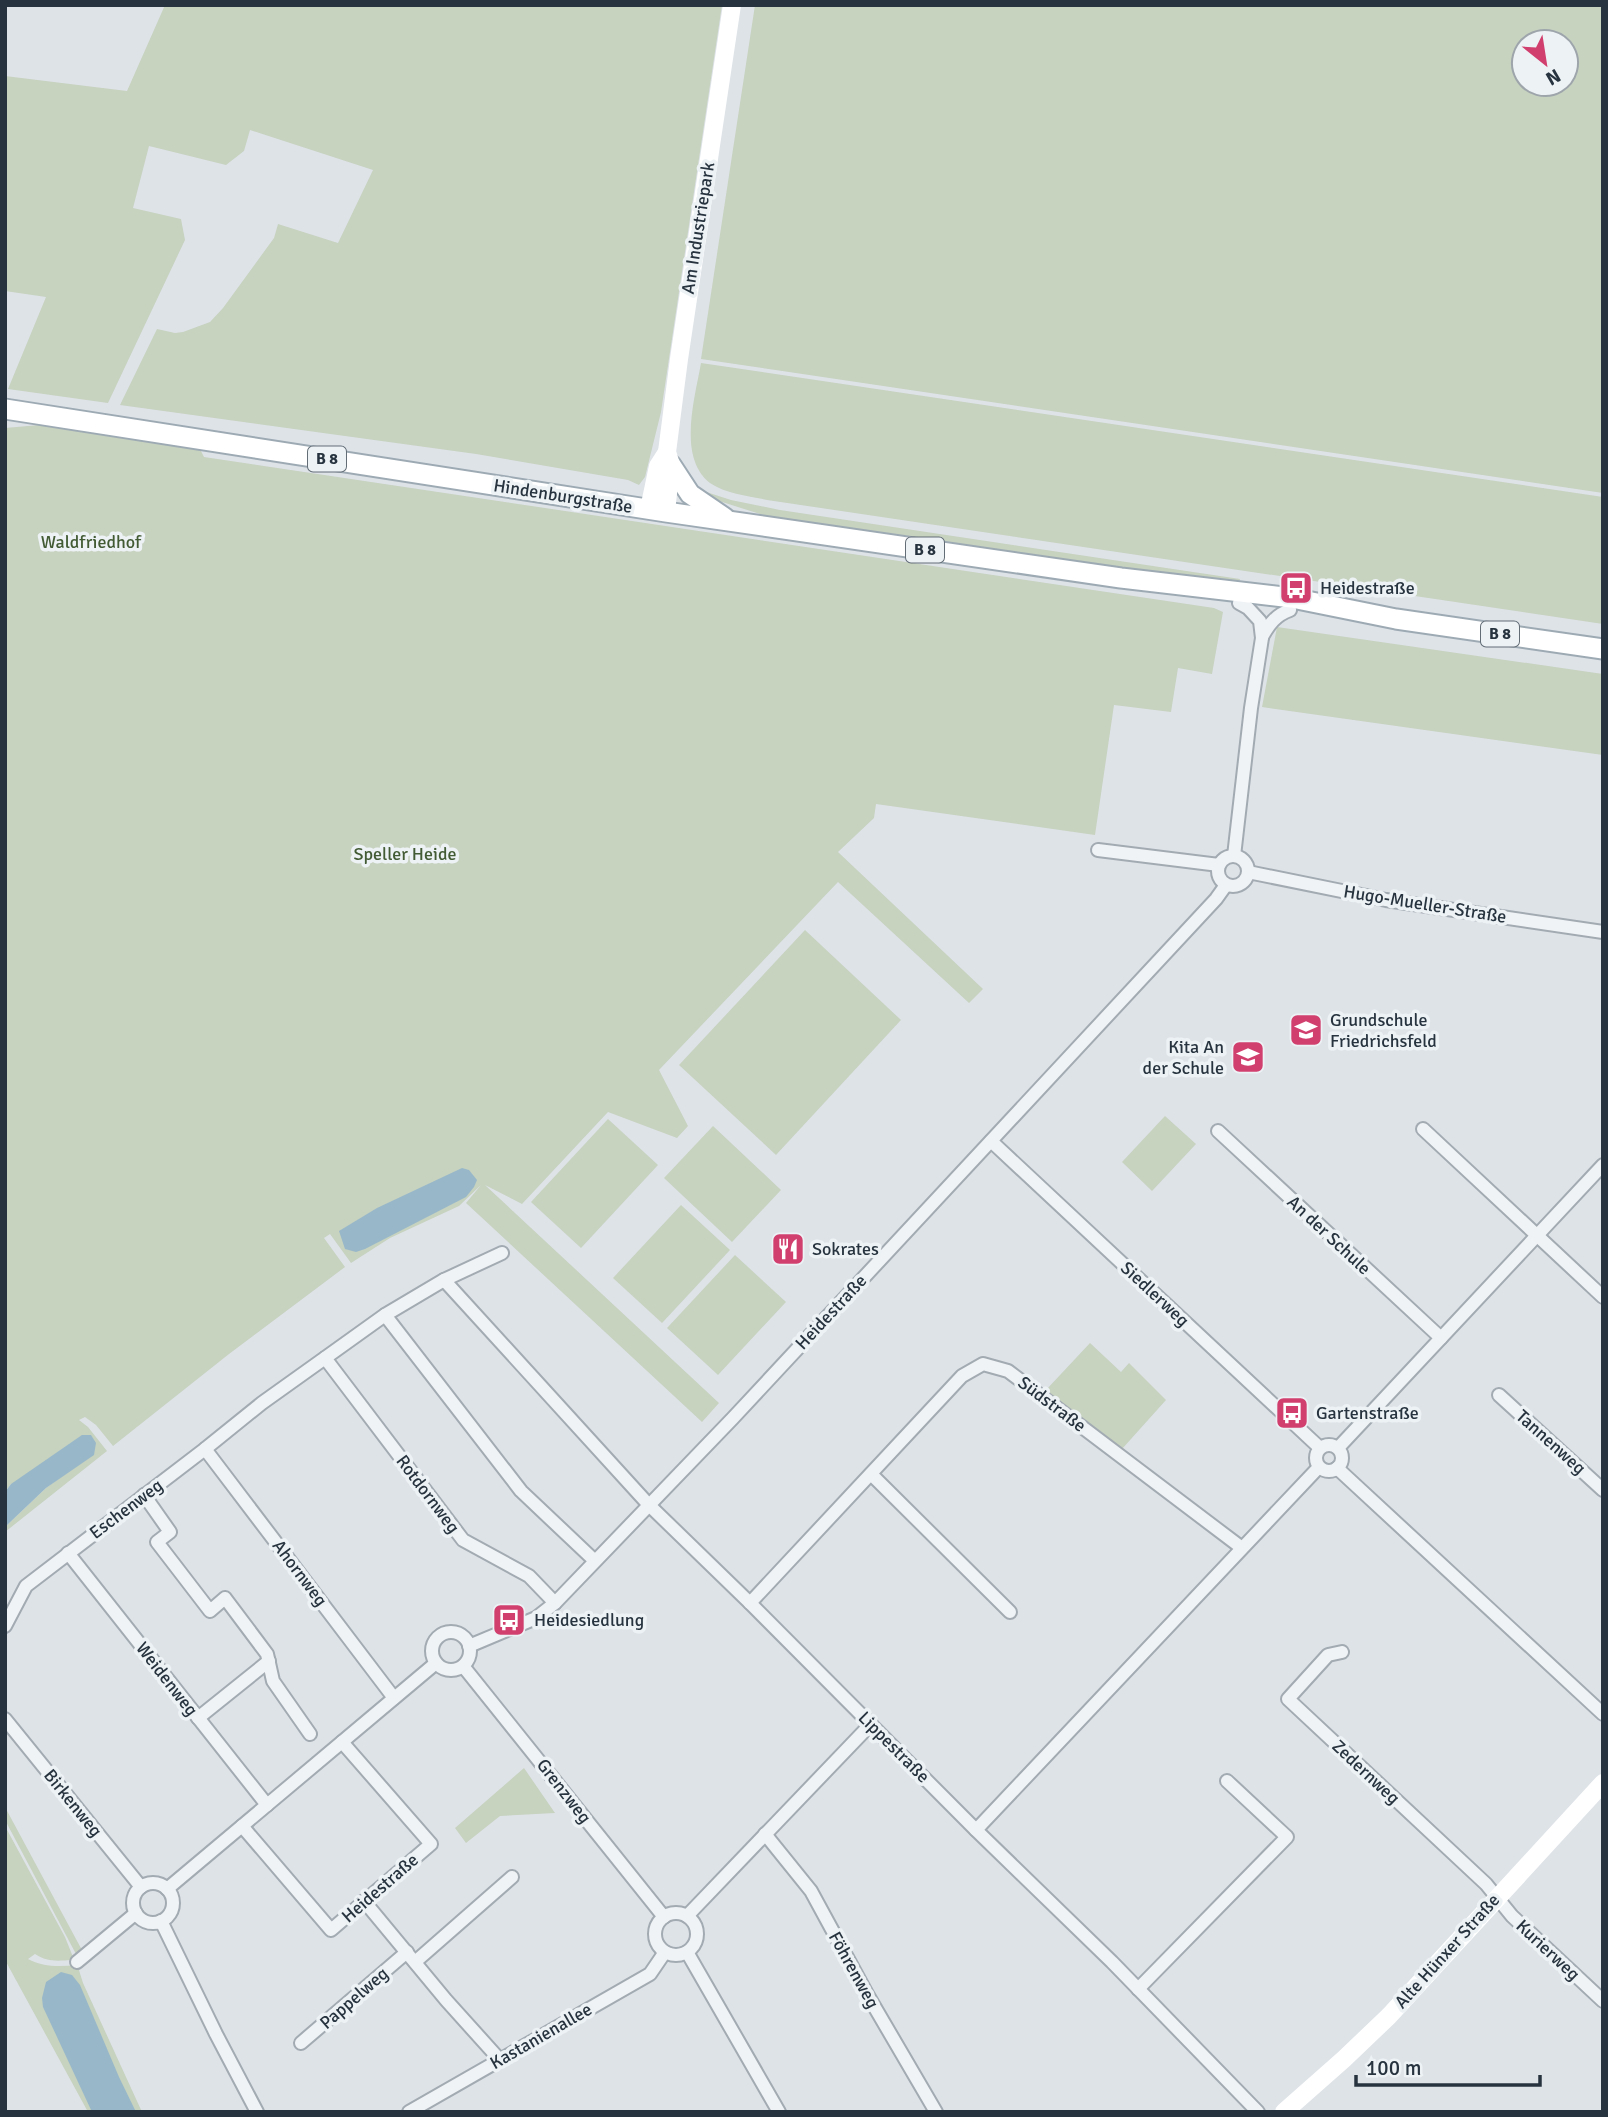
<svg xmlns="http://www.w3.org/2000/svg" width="1608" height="2117" viewBox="0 0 1608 2117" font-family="Signika,sans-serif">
<rect width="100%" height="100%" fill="#dee3e8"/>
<g fill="#c7d2bf" fill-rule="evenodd">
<path d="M165 5H722L661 412 645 477 639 485 628 480 476 454 120 405 157 329 175 333 183 332 210 322 223 308 274 238 278 224 338 243 373 170 250 130 244 151 226 165 149 146 133 208 181 219 185 240 108 403 8 389 46 297 5 291V76L127 91Z"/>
<path d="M755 5H1603V493L701 359ZM1524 42H1566V84H1524Z"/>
<path d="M701 363 1603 497V624L767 500C749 496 726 494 710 483 677 457 695 398 701 363Z"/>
<path d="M51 424 199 447 204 457 1214 608 1223 612 1212 674 1178 668 1171 712 1114 705 1095 835 876 804 874 818 838 852 983 989 969 1003 838 882 659 1070 688 1126 677 1138 608 1112 522 1204 485 1185 719 1403 702 1422 466 1203 481 1185 459 1206 390 1238 351 1263 330 1234 324 1238 345 1267 229 1354 113 1446 96 1425 85 1417 79 1420 88 1427 107 1451 5 1532V1527L46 1488 62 1476 11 1484 5 1492V428Z"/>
<path d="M700 490 731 500 780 510 1240 579 1238 586 766 516 716 500Z"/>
<path d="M1277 627 1603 674V755L1262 707Z"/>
<path d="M805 930 901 1020 776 1155 679 1065Z"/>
<path d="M1165 1116 1196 1144 1152 1191 1122 1162Z"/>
<path d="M608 1119 658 1165 581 1248 531 1202Z"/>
<path d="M713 1126 781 1190 732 1242 664 1178Z"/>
<path d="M681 1205 730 1250 662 1323 613 1278Z"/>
<path d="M735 1255 786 1302 718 1375 667 1328Z"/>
<path d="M1090 1343 1121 1372 1129 1363 1166 1400 1122 1449 1046 1390Z"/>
<path d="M524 1768 555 1813 500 1816 466 1843 455 1828Z"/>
<path d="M5 1807 83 1952 77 1956 5 1820Z"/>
<path d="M5 1826 65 1937 73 1957 71 1960C57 1961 47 1962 35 1954L28 1959C42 1967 60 1967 76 1965L78 1967 83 1983 142 2112H88L5 1960Z"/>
</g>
<g fill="#98b8c9">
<path d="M462 1168 469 1170 477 1180 474 1187 466 1197 365 1249 356 1252 345 1249 339 1231 377 1208Z"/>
<path d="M82 1435H91L96 1443 94 1455 46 1488 5 1527V1492L11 1484Z"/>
<path d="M61 1972 72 1975 80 1985 119 2077 136 2112H92L43 2007 42 1998 46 1982Z"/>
</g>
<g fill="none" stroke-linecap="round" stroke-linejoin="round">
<defs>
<g id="street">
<path d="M1262 637C1269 624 1276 615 1290 610"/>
<path d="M1098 850 1219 865"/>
<path d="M1234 856 1251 708 1262 638 1260 621 1248 608 1239 603"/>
<circle cx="1233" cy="871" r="15"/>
<path d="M1248 872 1386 900 1603 932"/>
<path d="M1423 1129 1603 1297"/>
<path d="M1218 1131 1441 1338"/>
<path d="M991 1141 1320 1448"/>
<path d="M444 1280 502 1253"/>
<path d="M385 1315 521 1491 595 1561"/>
<path d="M1499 1395 1603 1490"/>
<circle cx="1329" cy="1458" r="13"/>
<path d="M1338 1448 1603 1165"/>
<path d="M205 1449 394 1698"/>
<path d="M1337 1468 1603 1714"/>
<path d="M871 1474 1010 1612"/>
<path d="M144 1495 170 1532 157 1542 210 1611 225 1598 267 1654 273 1681 310 1734"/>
<path d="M68 1553 267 1805"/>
<path d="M555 1603 529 1576 463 1540 325 1358 385 1315 444 1280 649 1505 750 1603 976 1830 1112 1962 1258 2112"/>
<path d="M750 1603 962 1376 983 1364 1008 1371 1242 1548"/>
<path d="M5 1626 26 1586 205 1449 262 1403 325 1358"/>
<circle cx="451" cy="1651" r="19"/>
<path d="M469 1646 536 1618 555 1603 733 1418 1216 899 1226 885"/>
<path d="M1342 1652 1328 1655 1288 1699 1486 1884 1512 1916 1603 2001"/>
<path d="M463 1666 664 1917"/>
<path d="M198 1718 269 1661"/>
<path d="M5 1719 141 1887"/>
<path d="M242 1826 331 1930 431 1844 342 1742"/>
<path d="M976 1830 1319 1467"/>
<path d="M765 1834 811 1891 867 1994 936 2112"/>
<circle cx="153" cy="1903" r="20"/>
<path d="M167 1889 436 1663"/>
<path d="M364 1901 446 2000 500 2060"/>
<circle cx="676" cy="1934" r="21"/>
<path d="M687 1916 871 1724"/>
<path d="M161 1921 216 2034 257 2112"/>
<path d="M687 1952 779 2112"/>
<path d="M77 1962 136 1913"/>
<path d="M415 1962 512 1877"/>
<path d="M1138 1989 1287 1837 1227 1781"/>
<path d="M301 2043 407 1952"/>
<path d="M409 2112 650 1974 665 1952"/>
</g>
<g id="primary">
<path d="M5 409 666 512 1121 578 1292 598 1396 619 1603 649"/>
<path d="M671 465 690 494 725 518"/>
</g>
</defs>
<use href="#street" stroke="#a3abb2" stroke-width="16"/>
<use href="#primary" stroke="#9daab4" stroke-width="23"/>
<use href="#street" stroke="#f0f3f6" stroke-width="12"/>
<g stroke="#fff" stroke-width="18">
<path d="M649 509 658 466 667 452"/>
<path d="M666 512 671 465 667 452 679 359 732 5"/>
<path d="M1284 2112 1344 2059 1389 2016 1603 1783"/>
</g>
<use href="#primary" stroke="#fff" stroke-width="19"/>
</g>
<defs>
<symbol id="bus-square" viewBox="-11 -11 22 22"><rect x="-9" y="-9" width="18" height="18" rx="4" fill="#d13f6e" stroke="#edf2f5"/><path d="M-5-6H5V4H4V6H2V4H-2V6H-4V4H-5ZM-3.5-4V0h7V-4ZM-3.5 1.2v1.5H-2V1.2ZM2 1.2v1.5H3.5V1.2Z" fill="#fff"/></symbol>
<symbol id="school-square" viewBox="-11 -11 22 22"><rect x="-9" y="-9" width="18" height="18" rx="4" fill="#d13f6e" stroke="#edf2f5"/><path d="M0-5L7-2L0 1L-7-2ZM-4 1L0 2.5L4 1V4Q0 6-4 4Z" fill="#fff"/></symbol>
<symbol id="restaurant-square" viewBox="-11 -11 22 22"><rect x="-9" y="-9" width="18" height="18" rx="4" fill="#d13f6e" stroke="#edf2f5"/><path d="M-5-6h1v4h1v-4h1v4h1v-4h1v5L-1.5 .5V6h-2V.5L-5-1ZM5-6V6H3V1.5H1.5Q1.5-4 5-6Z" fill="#fff"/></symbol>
</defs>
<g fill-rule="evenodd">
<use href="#bus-square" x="1277" y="569" width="38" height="38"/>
<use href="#school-square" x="1287" y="1011" width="38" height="38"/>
<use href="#school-square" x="1229" y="1038" width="38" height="38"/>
<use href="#restaurant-square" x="769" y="1230" width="38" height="38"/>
<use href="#bus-square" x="1273" y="1394" width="38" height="38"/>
<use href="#bus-square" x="490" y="1601" width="38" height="38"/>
</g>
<g text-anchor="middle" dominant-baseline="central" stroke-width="7" stroke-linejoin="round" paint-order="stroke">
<g fill="#edf2f5" stroke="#626d76" stroke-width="2">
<rect x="308" y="446.5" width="38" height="25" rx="5"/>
<rect x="906" y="537.5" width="38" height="25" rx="5"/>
<rect x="1481" y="621.5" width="38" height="25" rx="5"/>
</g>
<g font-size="16" font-weight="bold" fill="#27343f">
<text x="327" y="459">B 8</text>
<text x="925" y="550">B 8</text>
<text x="1500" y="634">B 8</text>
</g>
<g font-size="18" fill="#27343f" stroke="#edf2f5">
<text transform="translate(698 228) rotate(-81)">Am Industriepark</text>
<text transform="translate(563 496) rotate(9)">Hindenburgstraße</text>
<text transform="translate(1425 904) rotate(9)">Hugo-Mueller-Straße</text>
<text transform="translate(1329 1235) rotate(43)">An der Schule</text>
<text transform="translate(1155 1294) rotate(43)">Siedlerweg</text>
<text transform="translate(831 1312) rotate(-47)">Heidestraße</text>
<text transform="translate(1052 1404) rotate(37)">Südstraße</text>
<text transform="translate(1551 1442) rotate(42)">Tannenweg</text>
<text transform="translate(428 1494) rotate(53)">Rotdornweg</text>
<text transform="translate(126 1509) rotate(-37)">Eschenweg</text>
<text transform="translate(300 1573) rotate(53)">Ahornweg</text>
<text transform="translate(167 1679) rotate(52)">Weidenweg</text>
<text transform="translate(894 1747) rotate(45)">Lippestraße</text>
<text transform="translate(1366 1772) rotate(43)">Zedernweg</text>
<text transform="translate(564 1791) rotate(52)">Grenzweg</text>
<text transform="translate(73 1803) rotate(51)">Birkenweg</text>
<text transform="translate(380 1888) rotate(-41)">Heidestraße</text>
<text transform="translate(1548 1950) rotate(43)">Kurierweg</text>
<text transform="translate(1447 1951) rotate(-48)">Alte Hünxer Straße</text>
<text transform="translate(854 1970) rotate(61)">Föhrenweg</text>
<text transform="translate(354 1998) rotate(-41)">Pappelweg</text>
<text transform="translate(541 2036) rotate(-30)">Kastanienallee</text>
</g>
<g font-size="18" fill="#425b34" stroke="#edf2f5">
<text x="91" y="542">Waldfriedhof</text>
<text x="405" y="854">Speller Heide</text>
</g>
<g font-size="18" fill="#27343f" stroke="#edf2f5" text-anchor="start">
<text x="1320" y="588">Heidestraße</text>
<text x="1330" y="1020">Grundschule<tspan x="1330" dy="21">Friedrichsfeld</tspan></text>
<text x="1224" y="1047" text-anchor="end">Kita An<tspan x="1224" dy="21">der Schule</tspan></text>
<text x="812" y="1249">Sokrates</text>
<text x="1316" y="1413">Gartenstraße</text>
<text x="534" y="1620">Heidesiedlung</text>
</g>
</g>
<rect width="1608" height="2117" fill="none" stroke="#27343f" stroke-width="14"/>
<g transform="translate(1545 63) rotate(150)"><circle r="33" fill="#edf2f5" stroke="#9ea6ac" stroke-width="2"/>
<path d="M0-5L12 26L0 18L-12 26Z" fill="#d13f6e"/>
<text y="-10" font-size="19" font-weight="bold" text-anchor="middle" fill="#27343f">N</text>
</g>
<path d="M1356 2075v10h184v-10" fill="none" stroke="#27343f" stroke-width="3.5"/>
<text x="1366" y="2075" font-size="21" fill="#27343f" stroke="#edf2f5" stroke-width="5" paint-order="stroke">100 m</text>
</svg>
